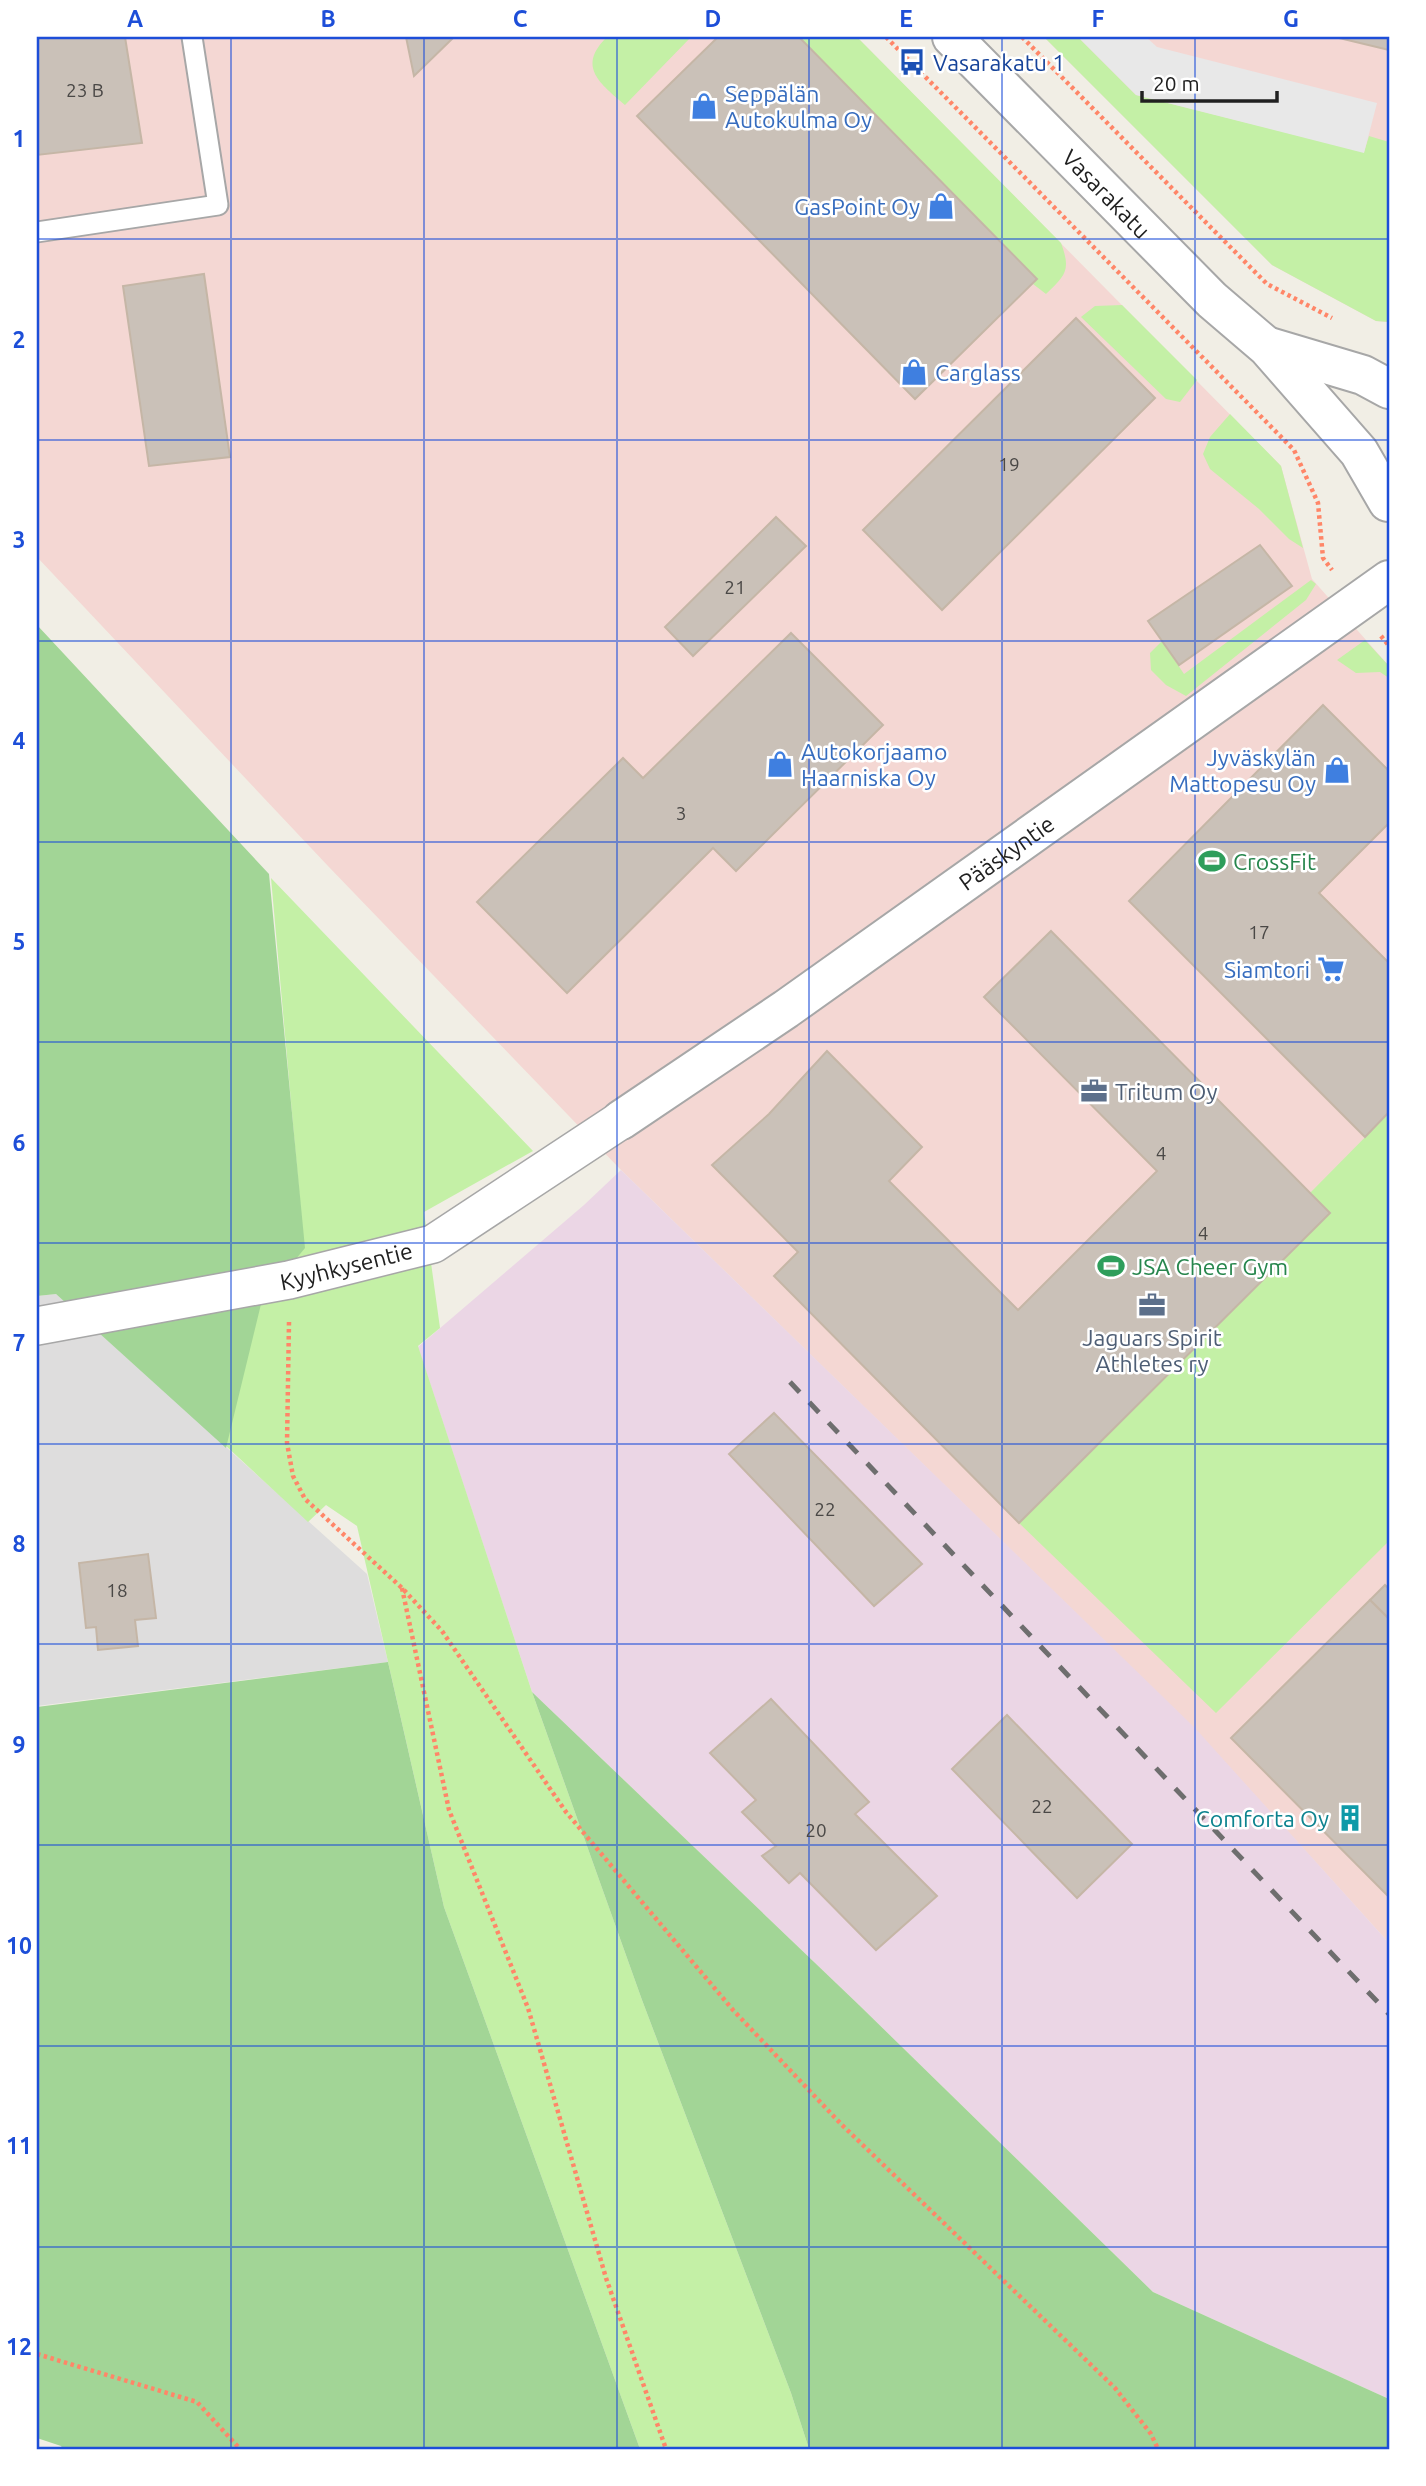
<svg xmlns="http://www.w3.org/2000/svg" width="1426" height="2486" viewBox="0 0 1426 2486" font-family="Ubuntu,sans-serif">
<rect width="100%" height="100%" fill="#f1eee5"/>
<path fill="#dedddd" d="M56 1294 367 1574 388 1662 37 1706V1296Z"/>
<g fill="#f4d7d3">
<path d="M37 37H857L1281 466 1312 579 1389 666V1943L1194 1728 621 1170 328 866 37 557Z"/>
<path d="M1044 37H1389V322L1376 321 1272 265Z"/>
</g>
<path fill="#ebd6e5" d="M621 1170 1195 1728 1389 1943V2399L1153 2292 861 2007 532 1692 418 1347 584 1205Z"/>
<g fill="#c4f0a6">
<path d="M607 37H691L625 105C601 84 576 67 607 37Z"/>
<path d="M799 37H857L1061 243C1071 270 1066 275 1046 294L1033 284 1037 279Z"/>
<path d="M1044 37H1078L1136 95 1364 152 1369 136 1389 142V322L1376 321 1272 265Z"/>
<path d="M1122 305 1197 380 1180 402 1166 399 1081 317 1095 306Z"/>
<path d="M1230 414 1281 466 1303 548 1289 539 1259 509 1210 469 1203 454 1210 437Z"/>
<path d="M1311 580 1316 584 1306 600 1186 696 1166 685 1151 670 1150 653 1162 641 1184 674Z"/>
<path d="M1365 640 1389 666V678L1380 672 1356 673 1337 660Z"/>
<path d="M271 878 533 1151 424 1212 440 1328 418 1346 532 1692 642 2000 791 2393 809 2449H640L444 1907 357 1526 326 1505 308 1522 225 1445 261 1300 304 1247Z"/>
<path d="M1389 1113V1541L1216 1713 1019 1523 1330 1213 1310 1193Z"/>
</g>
<g fill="#a2d596">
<path d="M37 625 269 874 305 1248 262 1300 226 1448 56 1294 37 1296Z"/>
<path d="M388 1662 444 1907 640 2449H63L61 2446 37 2438V1707Z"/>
<path d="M532 1692 859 2005 1153 2292 1389 2399V2449H809L791 2393 642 2000Z"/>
</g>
<path fill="#e8e8e8" d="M1078 37H1146L1157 47 1377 103 1364 153 1136 95Z"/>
<g fill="#cac1b8" stroke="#c5b6a6" stroke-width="2">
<path d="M37 37H125L142 143 37 155Z"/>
<path d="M406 37H454L414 76Z"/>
<path d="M718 37H799L1037 279 915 399 637 116Z"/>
<path d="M1335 37H1389V50Z"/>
<path d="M204 274 230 457 149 466 123 286Z"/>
<path d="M1076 318 1155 398 942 610 863 530Z"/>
<path d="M776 517 806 546 693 656 665 627Z"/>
<path d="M1260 545 1292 586 1179 665 1148 621Z"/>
<path d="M791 633 883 725 736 871 713 848 567 993 477 902 623 758 643 778Z"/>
<path d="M1323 705 1389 771V823L1319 893 1389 963V1112L1365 1137 1129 901Z"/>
<path d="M1051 931 1330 1213 1019 1523 774 1276 798 1252 712 1165 769 1114 827 1051 922 1147 889 1181 1018 1310 1157 1171 984 997Z"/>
<path d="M774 1413 922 1564 874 1606 729 1454Z"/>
<path d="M148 1554 156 1618 135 1620 138 1646 98 1650 96 1627 86 1628 79 1563Z"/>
<path d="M1385 1585 1389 1589V1619L1370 1600Z"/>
<path d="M1370 1600 1389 1619V1897L1231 1738Z"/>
<path d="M771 1699 869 1802 855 1814 937 1896 876 1950 800 1873 789 1883 762 1856 776 1846 742 1812 756 1800 710 1753Z"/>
<path d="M1007 1715 1132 1844 1077 1898 952 1769Z"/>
</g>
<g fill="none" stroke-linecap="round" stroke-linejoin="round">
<defs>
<path id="service" d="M37 232 218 205 192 37"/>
<g id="minor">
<path id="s1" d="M37 1326 289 1280 433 1244 621 1120"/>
</g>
<g id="tertiary">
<path id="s2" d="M952 37 1212 300 1267 347 1359 452 1388 502"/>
<path d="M1269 347 1363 375 1389 389"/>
<path id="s3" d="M621 1120 786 1009 1389 580"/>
</g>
</defs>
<use href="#service" stroke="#a7a7a7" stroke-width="23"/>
<use href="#minor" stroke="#a7a7a7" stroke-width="40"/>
<use href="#tertiary" stroke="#a7a7a7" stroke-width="42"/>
<g stroke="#ff8668" stroke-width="4.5" stroke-dasharray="3.5 3.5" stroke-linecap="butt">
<path d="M886 37 1294 450 1318 503 1323 558 1332 570"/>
<path d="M1022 37 1267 284 1332 318"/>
<path d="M1381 636 1389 646"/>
<path d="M289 1322 287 1443 293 1476 305 1499 402 1588 442 1631 566 1812 733 2010 841 2124 1115 2388 1151 2434 1158 2449"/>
<path d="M402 1588 449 1810 528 2008 606 2278 666 2449"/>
<path d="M37 2354 197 2402 240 2449"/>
</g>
<use href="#service" stroke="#fff" stroke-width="19"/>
<use href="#minor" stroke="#fff" stroke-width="37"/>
<use href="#tertiary" stroke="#fff" stroke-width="38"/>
<path stroke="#6e6e6e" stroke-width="5" stroke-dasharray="14 14" stroke-linecap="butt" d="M790 1382 1389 2014"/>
</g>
<path fill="none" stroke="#1d4ed8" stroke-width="2" stroke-opacity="0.55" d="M231 37V2449M424 37V2449M617 37V2449M809 37V2449M1002 37V2449M1195 37V2449M37 239H1389M37 440H1389M37 641H1389M37 842H1389M37 1042H1389M37 1243H1389M37 1444H1389M37 1644H1389M37 1845H1389M37 2046H1389M37 2247H1389"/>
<defs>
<symbol id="bus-bare" viewBox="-9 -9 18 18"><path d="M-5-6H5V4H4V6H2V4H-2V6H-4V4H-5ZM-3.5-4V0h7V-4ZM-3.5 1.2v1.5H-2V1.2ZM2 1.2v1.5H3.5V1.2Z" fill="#1a4fb4" stroke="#fff" stroke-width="2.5" paint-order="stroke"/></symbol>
<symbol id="shop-bare" viewBox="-9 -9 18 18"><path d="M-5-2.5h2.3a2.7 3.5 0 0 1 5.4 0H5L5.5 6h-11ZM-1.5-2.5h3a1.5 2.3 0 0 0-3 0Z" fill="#3f7fe0" stroke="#fff" stroke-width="2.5" paint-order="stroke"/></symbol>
<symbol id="stadium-bare" viewBox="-9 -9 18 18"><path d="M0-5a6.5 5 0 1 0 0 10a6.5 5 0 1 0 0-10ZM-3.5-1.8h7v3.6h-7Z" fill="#2e9e5b" stroke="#fff" stroke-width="2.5" paint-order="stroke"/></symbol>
<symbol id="supermarket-bare" viewBox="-9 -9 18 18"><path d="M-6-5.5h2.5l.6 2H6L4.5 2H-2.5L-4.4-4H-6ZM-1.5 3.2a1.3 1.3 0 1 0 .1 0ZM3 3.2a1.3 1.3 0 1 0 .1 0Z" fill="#3f7fe0" stroke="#fff" stroke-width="2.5" paint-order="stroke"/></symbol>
<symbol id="office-bare" viewBox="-9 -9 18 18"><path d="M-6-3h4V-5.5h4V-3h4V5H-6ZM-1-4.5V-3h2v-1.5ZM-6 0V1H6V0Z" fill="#5c6f8a" stroke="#fff" stroke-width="2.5" paint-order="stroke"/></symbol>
<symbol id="building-bare" viewBox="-9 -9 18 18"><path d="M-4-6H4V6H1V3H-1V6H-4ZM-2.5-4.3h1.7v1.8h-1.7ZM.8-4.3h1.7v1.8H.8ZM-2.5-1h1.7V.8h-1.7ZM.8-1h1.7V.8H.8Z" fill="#0f9aa8" stroke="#fff" stroke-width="2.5" paint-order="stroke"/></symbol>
</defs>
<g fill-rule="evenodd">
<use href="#bus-bare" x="893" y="43" width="38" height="38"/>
<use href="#shop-bare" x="685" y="87" width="38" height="38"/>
<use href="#shop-bare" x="922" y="187" width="38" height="38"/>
<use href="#shop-bare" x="895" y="353" width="38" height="38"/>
<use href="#shop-bare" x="761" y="745" width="38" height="38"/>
<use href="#shop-bare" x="1318" y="751" width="38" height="38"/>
<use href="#stadium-bare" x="1193" y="842" width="38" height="38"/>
<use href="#supermarket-bare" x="1312" y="950" width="38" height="38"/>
<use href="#office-bare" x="1075" y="1072" width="38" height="38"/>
<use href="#stadium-bare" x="1092" y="1247" width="38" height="38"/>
<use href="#office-bare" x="1133" y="1286" width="38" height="38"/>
<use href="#building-bare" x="1331" y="1799" width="38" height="38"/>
</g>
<g text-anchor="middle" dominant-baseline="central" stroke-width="5" stroke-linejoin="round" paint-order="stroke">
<g font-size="19" fill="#4a4846">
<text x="85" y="90">23 B</text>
<text x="1009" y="464">19</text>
<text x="735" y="587">21</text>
<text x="681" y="813">3</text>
<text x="1259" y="932">17</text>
<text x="1161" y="1153">4</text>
<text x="1203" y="1233">4</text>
<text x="825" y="1509">22</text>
<text x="117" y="1590">18</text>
<text x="1042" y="1806">22</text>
<text x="816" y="1830">20</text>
</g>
<g font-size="23" fill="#164399" stroke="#fff" text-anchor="start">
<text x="933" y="62">Vasarakatu 1</text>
</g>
<g font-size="23" fill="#366cbe" stroke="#fff" text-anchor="start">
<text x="725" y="93">Seppälän<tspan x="725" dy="26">Autokulma Oy</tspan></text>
<text x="920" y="206" text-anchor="end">GasPoint Oy</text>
<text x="935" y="372">Carglass</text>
<text x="801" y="751">Autokorjaamo<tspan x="801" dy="26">Haarniska Oy</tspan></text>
<text x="1316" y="757" text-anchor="end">Jyväskylän<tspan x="1316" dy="26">Mattopesu Oy</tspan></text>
<text x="1310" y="969" text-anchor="end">Siamtori</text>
</g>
<g font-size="23" fill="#202020" stroke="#fff">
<text stroke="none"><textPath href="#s2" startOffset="220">Vasarakatu</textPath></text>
<text stroke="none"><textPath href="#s3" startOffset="469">Pääskyntie</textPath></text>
<text stroke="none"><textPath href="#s1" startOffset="315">Kyyhkysentie</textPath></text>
</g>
<g font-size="23" fill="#27864d" stroke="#fff" text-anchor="start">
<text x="1233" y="861">CrossFit</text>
<text x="1132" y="1266">JSA Cheer Gym</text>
</g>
<g font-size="23" fill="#4e5e75" stroke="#fff" text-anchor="start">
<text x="1115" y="1091">Tritum Oy</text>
<text x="1152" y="1337" text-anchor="middle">Jaguars Spirit<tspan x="1152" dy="26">Athletes ry</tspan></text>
</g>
<g font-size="23" fill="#0d838f" stroke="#fff" text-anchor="end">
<text x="1329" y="1818">Comforta Oy</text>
</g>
</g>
<rect width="1426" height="2486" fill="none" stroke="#ffffff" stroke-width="77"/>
<path d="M1142 91v10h135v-10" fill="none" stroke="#202020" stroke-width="3.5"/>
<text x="1153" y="91" font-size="21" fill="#202020" stroke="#ffffff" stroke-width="5" paint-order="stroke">20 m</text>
<rect x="38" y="38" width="1350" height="2410" fill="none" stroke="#1d4ed8" stroke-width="2.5"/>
<g font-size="23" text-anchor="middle" font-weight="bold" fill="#1d4ed8">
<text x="135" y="27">A</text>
<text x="328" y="27">B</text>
<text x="520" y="27">C</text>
<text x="713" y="27">D</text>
<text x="906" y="27">E</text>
<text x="1098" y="27">F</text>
<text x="1291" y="27">G</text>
<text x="19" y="147">1</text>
<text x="19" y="348">2</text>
<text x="19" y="548">3</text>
<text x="19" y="749">4</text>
<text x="19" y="950">5</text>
<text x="19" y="1151">6</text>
<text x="19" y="1351">7</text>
<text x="19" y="1552">8</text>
<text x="19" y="1753">9</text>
<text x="19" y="1954">10</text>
<text x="19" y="2154">11</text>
<text x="19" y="2355">12</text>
</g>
</svg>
